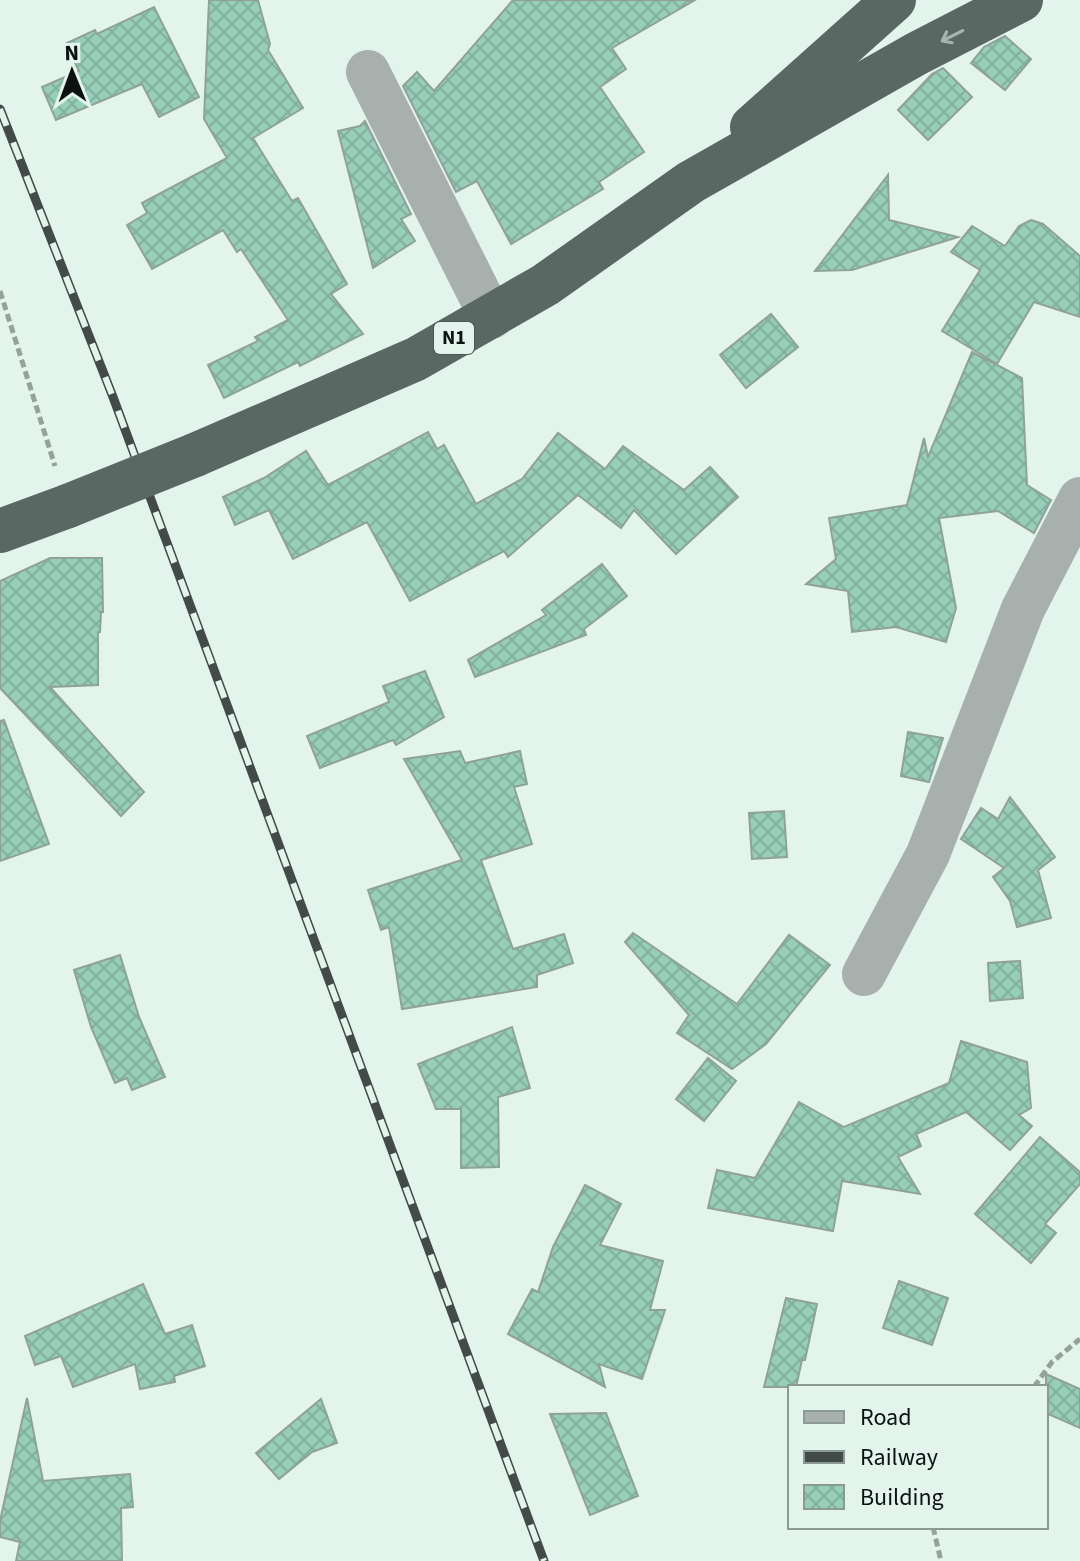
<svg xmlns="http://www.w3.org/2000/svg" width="1080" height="1561" viewBox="0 0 1080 1561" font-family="'Source Sans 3',sans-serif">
<defs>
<pattern id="building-cross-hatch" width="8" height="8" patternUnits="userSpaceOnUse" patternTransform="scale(2)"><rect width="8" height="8" fill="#97ceb9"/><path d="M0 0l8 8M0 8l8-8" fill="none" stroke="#81b09e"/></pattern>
</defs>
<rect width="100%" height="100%" fill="#e2f4ec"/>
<g fill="url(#building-cross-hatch)" stroke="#90a19a" stroke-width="2">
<path d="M209 0H258L270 44 268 50 303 108 253 138 292 201 298 198 347 284 331 294 363 334 300 366 298 362 224 398 208 365 258 341 255 337 288 320 241 249 237 252 223 230 152 269 127 225 147 213 142 203 227 158 204 119Z"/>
<path d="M513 0H695L612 48 626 69 600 87 644 152 599 182 603 189 511 244 477 181 456 192 403 86 417 72 434 91Z"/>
<path d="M154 7 199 97 159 117 142 84 56 120 42 87 79 71 65 44 95 30 97 34Z"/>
<path d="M1005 36 1031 59 1005 90 971 63 984 47Z"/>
<path d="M943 68 972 97 928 140 898 110 932 74Z"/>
<path d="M365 121 411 214 401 219 415 241 373 268 338 131 360 126Z"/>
<path d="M888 175 889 220 958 237 852 270 815 271Z"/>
<path d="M1031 220 1043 224 1080 256V317L1034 302 997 364 942 331 980 270 951 252 972 226 1005 246 1019 226Z"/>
<path d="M771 314 798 347 746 388 720 355Z"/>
<path d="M972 352 1022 378 1027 485 1051 500 1034 533 998 511 939 518 956 608 946 642 896 627 852 632 848 591 806 584 836 559 829 518 907 505 924 438 928 457Z"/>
<path d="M428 432 437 449 444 445 476 504 522 479 558 433 605 469 623 446 684 490 710 467 738 497 676 554 634 510 621 528 578 495 508 557 504 551 410 601 367 522 293 559 269 510 235 525 223 497 264 478 306 451 328 485Z"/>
<path d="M50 558H102L103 612H101L100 632H98V685L50 687 144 792 121 816 0 688V581Z"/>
<path d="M602 564 627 596 584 629 586 635 475 677 468 660 546 615 542 610Z"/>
<path d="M425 671 444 717 396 745 393 740 320 768 307 736 389 702 383 686Z"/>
<path d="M4 720 49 844 0 861V721Z"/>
<path d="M908 732 943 738 929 782 901 776Z"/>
<path d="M460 751 465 763 520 751 527 784 514 787 532 844 481 860 513 949 564 934 573 963 537 975V987L402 1009 389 927 381 930 368 890 462 860 404 759Z"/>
<path d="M1010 797 1055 857 1038 870 1051 918 1017 927 1010 901 993 877 1004 868 961 839 981 808 998 819Z"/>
<path d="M784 811 787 857 752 859 749 813Z"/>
<path d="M633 933 737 1004 789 935 830 965 766 1044 732 1069 677 1033 689 1015 625 942Z"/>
<path d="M120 955 139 1017 165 1077 132 1090 127 1078 115 1083 91 1027 74 970Z"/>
<path d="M1020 961 1023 998 990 1001 988 963Z"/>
<path d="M512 1027 530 1088 498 1097 499 1167 461 1168V1109H436L418 1064Z"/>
<path d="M961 1041 1027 1062 1031 1108 1019 1115 1032 1126 1010 1150 966 1112 916 1134 921 1146 898 1157 920 1194 842 1181 833 1231 708 1208 717 1170 755 1178 799 1102 844 1127 949 1083Z"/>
<path d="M708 1058 736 1081 704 1121 676 1099Z"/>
<path d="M1040 1137 1080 1172V1184L1045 1224 1056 1233 1031 1263 975 1214Z"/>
<path d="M585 1185 621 1204 600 1245 663 1261 650 1310H665L642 1379 599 1364 605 1387 508 1334 532 1289 538 1292 553 1247Z"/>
<path d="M899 1281 948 1298 932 1345 883 1328Z"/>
<path d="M143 1284 165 1334 192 1325 205 1366 174 1376 175 1382 140 1389 135 1364 73 1387 61 1356 35 1365 25 1336Z"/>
<path d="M786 1298 817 1304 805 1360H802L796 1387H764Z"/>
<path d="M1046 1374 1080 1389V1428L1046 1413Z"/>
<path d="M27 1398 43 1481 130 1474 133 1507 121 1508 122 1561H16L20 1542 0 1537V1521Z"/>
<path d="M321 1399 337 1443 312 1452 279 1479 256 1453Z"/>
<path d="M606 1413 638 1496 590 1515 550 1414Z"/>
</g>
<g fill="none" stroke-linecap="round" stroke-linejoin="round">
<g stroke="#94a29c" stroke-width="5" stroke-dasharray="8 4" stroke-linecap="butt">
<path d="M0 291 55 466"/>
<path d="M1034 1387 1052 1362 1080 1339"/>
<path d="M933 1527 941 1561"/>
</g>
<g stroke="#a8b0ad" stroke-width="44">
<path d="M368 72 491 317"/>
<path d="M864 974 928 854 1023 609 1080 499"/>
</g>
<g stroke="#596862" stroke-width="44">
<path d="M752 127 894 0"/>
<path d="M195 455 416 359 545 285 691 182 916 54 1021 0"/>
<path d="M0 531 68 506"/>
</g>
<defs>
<path id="rail" d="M0 109 113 397 544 1561"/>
</defs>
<use href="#rail" stroke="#424b47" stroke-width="9"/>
<use href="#rail" stroke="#e2f4ec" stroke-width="6" stroke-dasharray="18" stroke-linecap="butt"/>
<path stroke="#596862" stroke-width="44" d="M68 506 195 455"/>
</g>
<defs><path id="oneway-shaft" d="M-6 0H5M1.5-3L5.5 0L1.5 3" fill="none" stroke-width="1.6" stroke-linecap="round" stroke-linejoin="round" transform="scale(2)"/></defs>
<use stroke="#a4b5ae" href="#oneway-shaft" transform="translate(952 36) rotate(153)"/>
<g text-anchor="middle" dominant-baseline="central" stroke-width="8" stroke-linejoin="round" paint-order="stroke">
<rect fill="#e2f4ec" stroke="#4c5652" stroke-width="2" x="434" y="322" width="40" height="32" rx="6"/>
<g font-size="20" font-weight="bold" fill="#0c1210">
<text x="454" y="338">N1</text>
</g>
</g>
<rect x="788" y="1385" width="260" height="144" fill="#e2f4ec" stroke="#8c9a94" stroke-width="2"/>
<rect x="804" y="1411" width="40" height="12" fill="#a8b0ad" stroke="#8c9a94" stroke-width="2"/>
<text x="860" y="1425" font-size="24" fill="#0c1210">Road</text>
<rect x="804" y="1451" width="40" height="12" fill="#424b47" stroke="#8c9a94" stroke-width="2"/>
<text x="860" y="1465" font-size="24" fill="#0c1210">Railway</text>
<rect x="804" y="1485" width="40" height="24" fill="url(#building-cross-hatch)" stroke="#8c9a94" stroke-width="2"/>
<text x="860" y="1505" font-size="24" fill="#0c1210">Building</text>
<g transform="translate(72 72) rotate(359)" stroke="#e2f4ec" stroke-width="6" paint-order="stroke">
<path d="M0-6L14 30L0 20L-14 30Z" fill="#0c1210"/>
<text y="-12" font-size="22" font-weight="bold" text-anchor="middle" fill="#0c1210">N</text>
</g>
</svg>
